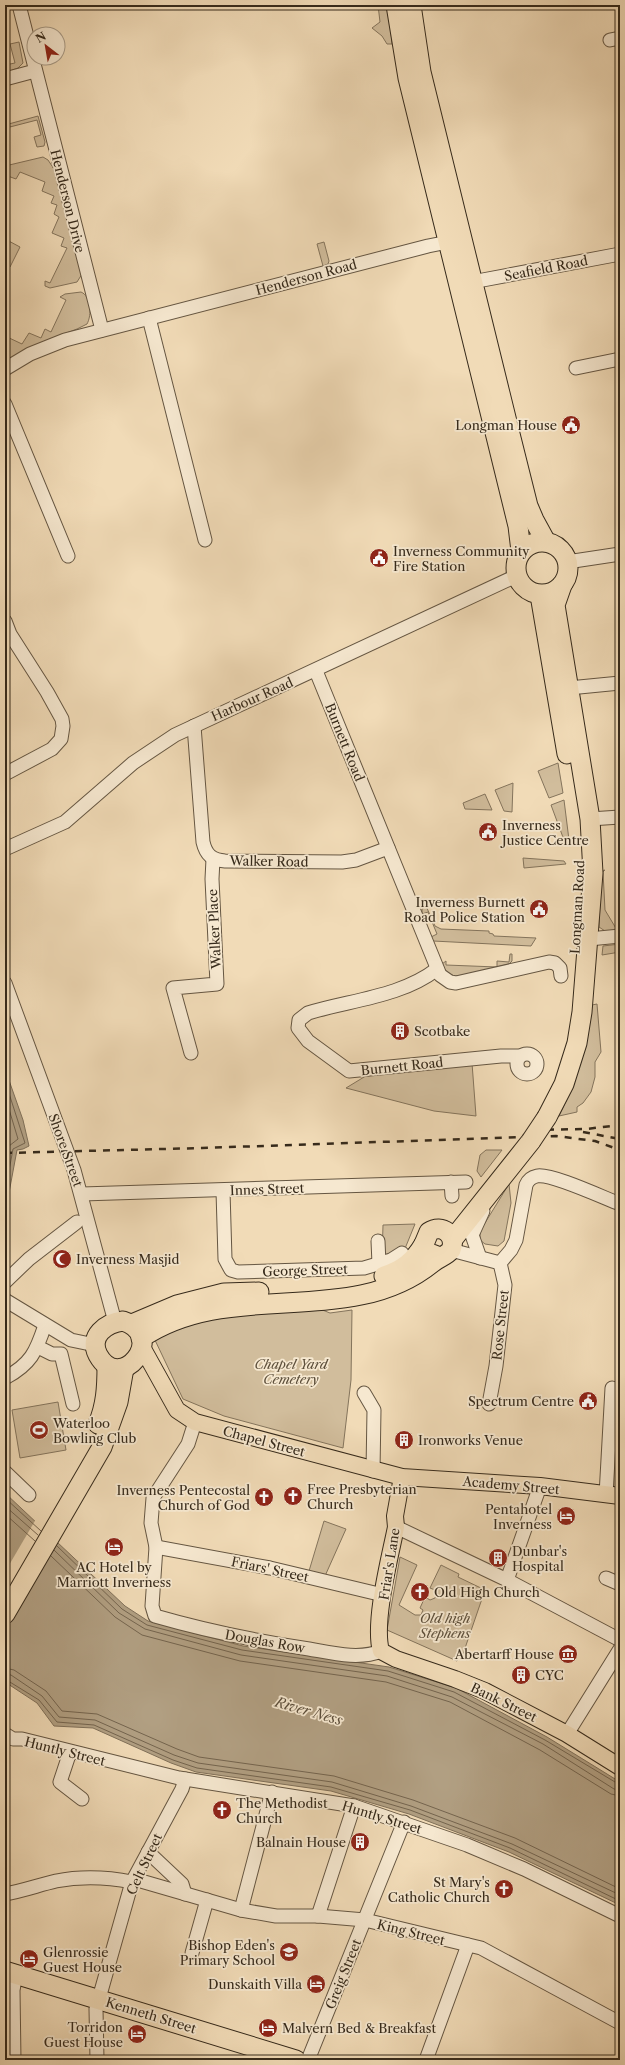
<svg xmlns="http://www.w3.org/2000/svg" width="625" height="2065" viewBox="0 0 625 2065" font-family="'Libre Caslon Text',serif">
<rect width="100%" height="100%" fill="#f1dbb7"/>
<filter id="stains"><feTurbulence type="fractalNoise" baseFrequency=".005" numOctaves="4"/><feColorMatrix values="0 0 0 0 .2 0 0 0 0 .09 0 0 0 0 .02 0 0 0 .5 -.17"/></filter>
<radialGradient id="worn" r=".72"><stop offset=".6" stop-color="#630" stop-opacity="0"/><stop offset="1" stop-color="#630" stop-opacity=".3"/></radialGradient>
<g fill="#d1bd9c" stroke="#84745c">
<path d="M378 5H389L392 44H387L382 36 372 28 380 22Z"/>
<path d="M19 42 23 63 18 68 7 72 5 65 15 63 10 44Z"/>
<path d="M38 116 45 142 44 146 37 147 34 137 41 135 37 120 6 128 9 143 5 145V125Z"/>
<path d="M43 157 48 160 54 169 82 274 77 282 50 288 45 286V281L50 283 67 248 61 246 64 238 52 233 59 217 54 214 57 205 51 203 54 196 42 191 45 182 20 172 16 179 5 175V166Z"/>
<path d="M5 239 20 247 10 267 5 265Z"/>
<path d="M324 242 329 261 328 264 323 266 317 244Z"/>
<path d="M81 292C91 296 92 315 87 324L77 329 40 343 5 361V336L22 344 29 333 41 338 45 329 51 332 66 300 60 297 65 294Z"/>
<path d="M558 763 563 793 549 798 538 771Z"/>
<path d="M513 783 512 812 504 811 495 790Z"/>
<path d="M485 794 492 810 465 809 463 803Z"/>
<path d="M564 800 569 840H564L551 805Z"/>
<path d="M523 858 564 861 566 864 524 868Z"/>
<path d="M605 870 603 872 605 910 617 930 605 931 599 927 601 871Z"/>
<path d="M426 906 435 926 441 929 489 931V933L493 934 494 936 536 938 531 946 433 941 431 937 437 934 428 912 422 914V909Z"/>
<path d="M620 944V952L602 955 603 946Z"/>
<path d="M510 954H512V961L509 964 457 977 447 973 442 964 446 961V965L497 967V961L509 962Z"/>
<path d="M597 1004 601 1052 595 1062V1077L591 1092 583 1103 577 1107V1112L559 1116C578 1078 586 1046 592 1005Z"/>
<path d="M472 1063 476 1116 434 1111 346 1088 369 1074Z"/>
<path d="M486 1150H502L481 1177 477 1171 480 1155Z"/>
<path d="M509 1184 511 1203 504 1241 498 1246 485 1244 480 1240V1231Z"/>
<path d="M415 1224 404 1251 382 1259 383 1225Z"/>
<path d="M320 1309 330 1313 352 1310 351 1380 343 1448 224 1416 183 1399 154 1338 198 1320 241 1312Z"/>
<path d="M58 1402 66 1450 20 1458 12 1410Z"/>
<path d="M324 1521 346 1529 325 1576 309 1571Z"/>
<path d="M400 1557 417 1565 399 1605 415 1615H421L423 1610 420 1608 425 1597 430 1600 435 1598 437 1594 435 1590 430 1588 441 1565 459 1574 458 1577 485 1590 463 1654 457 1661 387 1630Z"/>
</g>
<g fill="#b19f82" stroke="#807059">
<path d="M5 1069 23 1120 29 1146 23 1149 17 1150 5 1214Z"/>
<path d="M5 1493 125 1606 148 1621 243 1646 389 1667 456 1688 547 1737 620 1782V1905L509 1852 409 1814 331 1791 196 1772 171 1763 93 1728 54 1726 37 1703 5 1682Z"/>
</g>
<path fill="#f1dbb7" d="M36 1519 59 1540 5 1632V1572Z"/>
<g fill="none" stroke-linecap="round" stroke-linejoin="round">
<g stroke="#74644e" stroke-width="1">
<path d="M5 1081 25 1143 13 1149 5 1192"/>
<path d="M5 1096 18 1139 9 1146 5 1165"/>
<path d="M5 1498 41 1531"/>
<path d="M5 1506 38 1535"/>
<path d="M5 1514 35 1541"/>
<path d="M57 1546 122 1609 147 1625 242 1650 388 1671 454 1692 545 1740 620 1785"/>
<path d="M54 1550 119 1613 145 1629 241 1655 387 1676 452 1697 543 1744 614 1789 620 1790"/>
<path d="M51 1556 115 1617 142 1635 240 1661 386 1682 450 1702 540 1750 611 1794 620 1796"/>
<path d="M5 1668 14 1670 46 1691 62 1711 97 1714 177 1749 199 1757 334 1776 413 1800 515 1838 620 1889"/>
<path d="M5 1674 11 1675 42 1696 59 1717 95 1720 174 1755 198 1763 332 1782 411 1806 512 1844 620 1895"/>
<path d="M5 1679 39 1700 57 1722 94 1725 173 1760 197 1768 331 1787 410 1810 510 1848 620 1901"/>
</g>
<defs>
<g id="minor">
<path d="M19 5 102 330"/>
<path d="M610 40 620 38"/>
<path d="M5 79 35 71"/>
<path d="M472 282 620 254"/>
<path d="M149 318 205 540"/>
<path d="M576 368 620 359"/>
<path d="M5 369 30 354 65 340 428 246 448 242 457 243"/>
<path d="M5 404 68 556"/>
<path d="M567 562 620 554"/>
<path d="M5 621 10 634 47 692 62 719 63 726 61 739 52 749 5 774"/>
<path d="M316 671 440 975 450 982 456 983 549 962 555 963 560 968 561 976"/>
<path d="M569 688 620 683"/>
<path d="M194 726 203 842C206 855 212 860 225 861L342 862 356 860 388 848"/>
<path d="M590 819 620 817"/>
<path d="M5 849 65 822 133 763 175 735 516 576"/>
<path d="M589 939 620 936"/>
<path d="M437 969C401 997 350 1000 308 1013L299 1020 298 1028 308 1041 349 1071 501 1056H520"/>
<path d="M5 983 74 1170 115 1322"/>
<path d="M191 1053 173 988 217 984 212 879 213 859"/>
<circle cx="527" cy="1064" r="10"/>
<path d="M451 1182 452 1196"/>
<path d="M223 1191 225 1259 231 1270 238 1272 364 1268 391 1260 402 1253"/>
<path d="M82 1194 466 1182"/>
<path d="M378 1241 379 1264"/>
<path d="M451 1250 500 1263"/>
<path d="M480 1258 472 1235 483 1211"/>
<path d="M500 1263 511 1250 516 1240 526 1185C528 1180 532 1177 537 1176 551 1173 604 1198 620 1204"/>
<path d="M5 1282 29 1259 77 1222"/>
<path d="M5 1300 71 1340 95 1345"/>
<path d="M38 1347 52 1354H61L73 1404"/>
<path d="M5 1378C31 1364 36 1352 45 1325"/>
<path d="M364 1393 374 1410 373 1471"/>
<path d="M489 1404 496 1366 505 1285 500 1263"/>
<path d="M195 1422 188 1444 153 1498 151 1523 156 1547 152 1606 155 1616C207 1631 256 1641 309 1649 332 1653 359 1660 381 1651"/>
<path d="M5 1472 29 1495"/>
<path d="M606 1495 612 1388"/>
<path d="M396 1527 507 1580 620 1640"/>
<path d="M156 1547 270 1568 383 1595"/>
<path d="M606 1578 620 1584"/>
<path d="M507 1580 540 1486"/>
<path d="M5 1734 13 1739H22L179 1778 354 1806 467 1845 524 1869 620 1916"/>
<path d="M567 1734 620 1649"/>
<path d="M70 1752 60 1782 82 1799"/>
<path d="M148 1852 182 1884 185 1894"/>
<path d="M134 1879 241 1910 276 1916H318L365 1920 481 1948 620 2023"/>
<path d="M5 1894C22 1891 39 1885 56 1881 81 1876 107 1877 132 1882"/>
<path d="M241 1910 272 1792"/>
<path d="M318 1916 354 1806"/>
<path d="M192 1953 207 1900"/>
<path d="M14 2060 13 1990 16 1974"/>
<path d="M97 2060 96 2009 132 1882 182 1789 185 1779"/>
<path d="M308 2060 404 1822"/>
<path d="M426 2060 468 1945"/>
</g>
<g id="major">
<path d="M142 1347 177 1410 195 1422 402 1477 540 1486 620 1496"/>
<path d="M402 1477 395 1516 396 1527C390 1557 373 1622 381 1651L396 1659 455 1679 485 1691 567 1734 620 1767"/>
</g>
<g id="highway">
<path d="M396 5 408 78 518 526 521 551"/>
<path d="M411 5 421 72 510 434 528 506 534 520 546 542"/>
<circle cx="542" cy="568" r="26"/>
<path d="M540 595 567 754"/>
<path d="M547 1117 564 1084 577 1043 582 1012 593 873 590 819 555 605 562 585"/>
<path d="M453 1239 531 1141"/>
<path d="M384 1276C403 1270 414 1261 424 1244"/>
<path d="M123 1321C169 1336 120 1395 98 1355 88 1336 106 1323 123 1321Z"/>
<path d="M132 1324 177 1305 224 1293 259 1292"/>
<path d="M141 1338C231 1277 349 1330 432 1263 438 1258 446 1256 451 1250 457 1235 442 1223 429 1232L424 1244 427 1252 440 1257"/>
<path d="M98 1424C106 1405 107 1387 107 1366"/>
<path d="M5 1614 102 1447 118 1402 124 1368"/>
<path d="M5 1971 296 2060"/>
</g>
</defs>
<use href="#minor" stroke="#655642" stroke-width="15"/>
<use href="#major" stroke="#362a1b" stroke-width="18"/>
<use href="#highway" stroke="#362a1b" stroke-width="21"/>
<use href="#minor" stroke="#f6e8d0" stroke-width="13"/>
<use href="#major" stroke="#f1dbb7" stroke-width="16"/>
<use href="#highway" stroke="#f1dbb7" stroke-width="19"/>
<g stroke="#362a1b" stroke-width="2.5" stroke-dasharray="7 7" stroke-linecap="butt">
<path d="M533 1130 586 1129 620 1125"/>
<path d="M583 1132 620 1139"/>
<path d="M5 1153 202 1148 556 1136 595 1141 620 1150"/>
</g>
<defs>
<path id="highway-bridge" d="M531 1141 547 1117"/>
</defs>
<use href="#highway-bridge" stroke="#362a1b" stroke-width="21" stroke-linecap="butt"/>
<use href="#highway-bridge" stroke="#f1dbb7" stroke-width="19"/>
</g>
<defs>
<symbol id="civic-disc" viewBox="-11 -11 22 22"><circle r="9.5" fill="#8f2418" stroke="#f6e8d0"/><path d="M-.6-6.5H3V-4.5H.6V-3L4-1V1h2V6H-6V1h2V-1L-.6-3ZM-1.2 2.5V6h2.4V2.5Z" fill="#fff"/></symbol>
<symbol id="building-disc" viewBox="-11 -11 22 22"><circle r="9.5" fill="#8f2418" stroke="#f6e8d0"/><path d="M-4-6H4V6H1V3H-1V6H-4ZM-2.5-4.3h1.7v1.8h-1.7ZM.8-4.3h1.7v1.8H.8ZM-2.5-1h1.7V.8h-1.7ZM.8-1h1.7V.8H.8Z" fill="#fff"/></symbol>
<symbol id="mosque-disc" viewBox="-11 -11 22 22"><circle r="9.5" fill="#8f2418" stroke="#f6e8d0"/><path d="M3.5-4.9A6 6 0 1 0 3.5 4.9A5 5 0 1 1 3.5-4.9Z" fill="#fff"/></symbol>
<symbol id="stadium-disc" viewBox="-11 -11 22 22"><circle r="9.5" fill="#8f2418" stroke="#f6e8d0"/><path d="M0-5a6.5 5 0 1 0 0 10a6.5 5 0 1 0 0-10ZM-3.5-1.8h7v3.6h-7Z" fill="#fff"/></symbol>
<symbol id="church-disc" viewBox="-11 -11 22 22"><circle r="9.5" fill="#8f2418" stroke="#f6e8d0"/><path d="M-1.2-6h2.4v3.5h3.3v2.4h-3.3V6h-2.4V-.1h-3.3v-2.4h3.3Z" fill="#fff"/></symbol>
<symbol id="hotel-disc" viewBox="-11 -11 22 22"><circle r="9.5" fill="#8f2418" stroke="#f6e8d0"/><path d="M-6-4.5h1.5V1H6V5H4.5V3h-9V5H-6ZM-4 0a1.8 1.8 0 1 1 3.6 0ZM.5 0V-2.5h3Q6-2.5 6 0Z" fill="#fff"/></symbol>
<symbol id="museum-disc" viewBox="-11 -11 22 22"><circle r="9.5" fill="#8f2418" stroke="#f6e8d0"/><path d="M0-6L6-3V-2H-6V-3ZM-5-1h2V3h-2ZM-1-1h2V3h-2ZM3-1h2V3H3ZM-6 4H6V6H-6Z" fill="#fff"/></symbol>
<symbol id="school-disc" viewBox="-11 -11 22 22"><circle r="9.5" fill="#8f2418" stroke="#f6e8d0"/><path d="M0-5L7-2L0 1L-7-2ZM-4 1L0 2.5L4 1V4Q0 6-4 4Z" fill="#fff"/></symbol>
</defs>
<g fill-rule="evenodd">
<use href="#civic-disc" x="560" y="414" width="22" height="22"/>
<use href="#civic-disc" x="368" y="547" width="22" height="22"/>
<use href="#civic-disc" x="477" y="821" width="22" height="22"/>
<use href="#civic-disc" x="528" y="898" width="22" height="22"/>
<use href="#building-disc" x="389" y="1020" width="22" height="22"/>
<use href="#mosque-disc" x="51" y="1248" width="22" height="22"/>
<use href="#civic-disc" x="577" y="1390" width="22" height="22"/>
<use href="#stadium-disc" x="28" y="1419" width="22" height="22"/>
<use href="#building-disc" x="393" y="1429" width="22" height="22"/>
<use href="#church-disc" x="282" y="1485" width="22" height="22"/>
<use href="#church-disc" x="253" y="1486" width="22" height="22"/>
<use href="#hotel-disc" x="555" y="1505" width="22" height="22"/>
<use href="#hotel-disc" x="103" y="1536" width="22" height="22"/>
<use href="#building-disc" x="487" y="1547" width="22" height="22"/>
<use href="#church-disc" x="409" y="1581" width="22" height="22"/>
<use href="#museum-disc" x="557" y="1643" width="22" height="22"/>
<use href="#building-disc" x="510" y="1664" width="22" height="22"/>
<use href="#church-disc" x="211" y="1799" width="22" height="22"/>
<use href="#building-disc" x="349" y="1831" width="22" height="22"/>
<use href="#church-disc" x="493" y="1878" width="22" height="22"/>
<use href="#school-disc" x="278" y="1941" width="22" height="22"/>
<use href="#hotel-disc" x="18" y="1948" width="22" height="22"/>
<use href="#hotel-disc" x="305" y="1973" width="22" height="22"/>
<use href="#hotel-disc" x="257" y="2017" width="22" height="22"/>
<use href="#hotel-disc" x="126" y="2023" width="22" height="22"/>
</g>
<g text-anchor="middle" dominant-baseline="central" stroke-width="3.5" stroke-linejoin="round" paint-order="stroke">
<g font-size="13" fill="#362a1b" stroke="#f6e8d0">
<text transform="translate(68 201) rotate(76)">Henderson Drive</text>
<text transform="translate(546 268) rotate(-11)">Seafield Road</text>
<text transform="translate(306 277) rotate(-15)">Henderson Road</text>
<text transform="translate(252 699) rotate(-24)">Harbour Road</text>
<text transform="translate(345 742) rotate(68)">Burnett Road</text>
<text transform="translate(269 861) rotate(1)">Walker Road</text>
<text transform="translate(577 907) rotate(-87)">Longman Road</text>
<text transform="translate(214 929) rotate(-93)">Walker Place</text>
<text transform="translate(402 1066) rotate(-6)">Burnett Road</text>
<text transform="translate(66 1150) rotate(70)">Shore Street</text>
<text transform="translate(267 1189) rotate(-2)">Innes Street</text>
<text transform="translate(305 1270) rotate(-2)">George Street</text>
<text transform="translate(500 1325) rotate(-84)">Rose Street</text>
<text transform="translate(264 1441) rotate(15)">Chapel Street</text>
<text transform="translate(511 1485) rotate(5)">Academy Street</text>
<text transform="translate(389 1564) rotate(-81)">Friar's Lane</text>
<text transform="translate(270 1569) rotate(12)">Friars' Street</text>
<text transform="translate(265 1641) rotate(10)">Douglas Row</text>
<text transform="translate(504 1702) rotate(26)">Bank Street</text>
<text transform="translate(65 1751) rotate(14)">Huntly Street</text>
<text transform="translate(382 1817) rotate(17)">Huntly Street</text>
<text transform="translate(144 1864) rotate(-65)">Celt Street</text>
<text transform="translate(411 1932) rotate(14)">King Street</text>
<text transform="translate(343 1974) rotate(-68)">Greig Street</text>
<text transform="translate(151 2015) rotate(17)">Kenneth Street</text>
</g>
<g font-size="13" fill="#362a1b" stroke="#f6e8d0" text-anchor="start">
<text x="557" y="425" text-anchor="end">Longman House</text>
<text x="393" y="551">Inverness Community<tspan x="393" dy="15">Fire Station</tspan></text>
<text x="502" y="825">Inverness<tspan x="502" dy="15">Justice Centre</tspan></text>
<text x="525" y="902" text-anchor="end">Inverness Burnett<tspan x="525" dy="15">Road Police Station</tspan></text>
<text x="414" y="1031">Scotbake</text>
<text x="76" y="1259">Inverness Masjid</text>
<text x="574" y="1401" text-anchor="end">Spectrum Centre</text>
<text x="53" y="1423">Waterloo<tspan x="53" dy="15">Bowling Club</tspan></text>
<text x="418" y="1440">Ironworks Venue</text>
<text x="307" y="1489">Free Presbyterian<tspan x="307" dy="15">Church</tspan></text>
<text x="250" y="1490" text-anchor="end">Inverness Pentecostal<tspan x="250" dy="15">Church of God</tspan></text>
<text x="552" y="1509" text-anchor="end">Pentahotel<tspan x="552" dy="15">Inverness</tspan></text>
<text x="512" y="1551">Dunbar's<tspan x="512" dy="15">Hospital</tspan></text>
<text x="114" y="1567" text-anchor="middle">AC Hotel by<tspan x="114" dy="15">Marriott Inverness</tspan></text>
<text x="434" y="1592">Old High Church</text>
<text x="554" y="1654" text-anchor="end">Abertarff House</text>
<text x="535" y="1675">CYC</text>
<text x="236" y="1803">The Methodist<tspan x="236" dy="15">Church</tspan></text>
<text x="346" y="1842" text-anchor="end">Balnain House</text>
<text x="490" y="1882" text-anchor="end">St Mary's<tspan x="490" dy="15">Catholic Church</tspan></text>
<text x="275" y="1945" text-anchor="end">Bishop Eden's<tspan x="275" dy="15">Primary School</tspan></text>
<text x="43" y="1952">Glenrossie<tspan x="43" dy="15">Guest House</tspan></text>
<text x="302" y="1984" text-anchor="end">Dunskaith Villa</text>
<text x="123" y="2027" text-anchor="end">Torridon<tspan x="123" dy="15">Guest House</tspan></text>
<text x="282" y="2028">Malvern Bed &amp; Breakfast</text>
</g>
<g font-size="13" font-style="italic" fill="#5d4f3b" stroke="#f6e8d0">
<text x="291" y="1364">Chapel Yard<tspan x="291" dy="15">Cemetery</tspan></text>
<text x="445" y="1618">Old high<tspan x="445" dy="15">Stephens</tspan></text>
</g>
<g font-size="14" font-style="italic" fill="#5b4d3a" stroke="#f6e8d0">
<text transform="translate(309 1711) rotate(16)">River Ness</text>
</g>
</g>
<rect width="625" height="2065" fill="none" stroke="#f1dbb7" stroke-width="20"/>
<rect x="6" y="6" width="613" height="2053" fill="none" stroke="#362a1b" stroke-width="2"/>
<rect x="10" y="10" width="605" height="2045" fill="none" stroke="#362a1b"/>
<g transform="translate(46 46) rotate(329)"><circle r="19" fill="#f6e8d0" stroke="#a99c88"/>
<path d="M0-3L7 15L0 10L-7 15Z" fill="#8f2418"/>
<text y="-6" font-size="11" font-weight="bold" text-anchor="middle" fill="#362a1b">N</text>
</g>
<rect width="100%" height="100%" filter="url(#stains)"/>
<rect width="100%" height="100%" fill="url(#worn)"/>
</svg>
